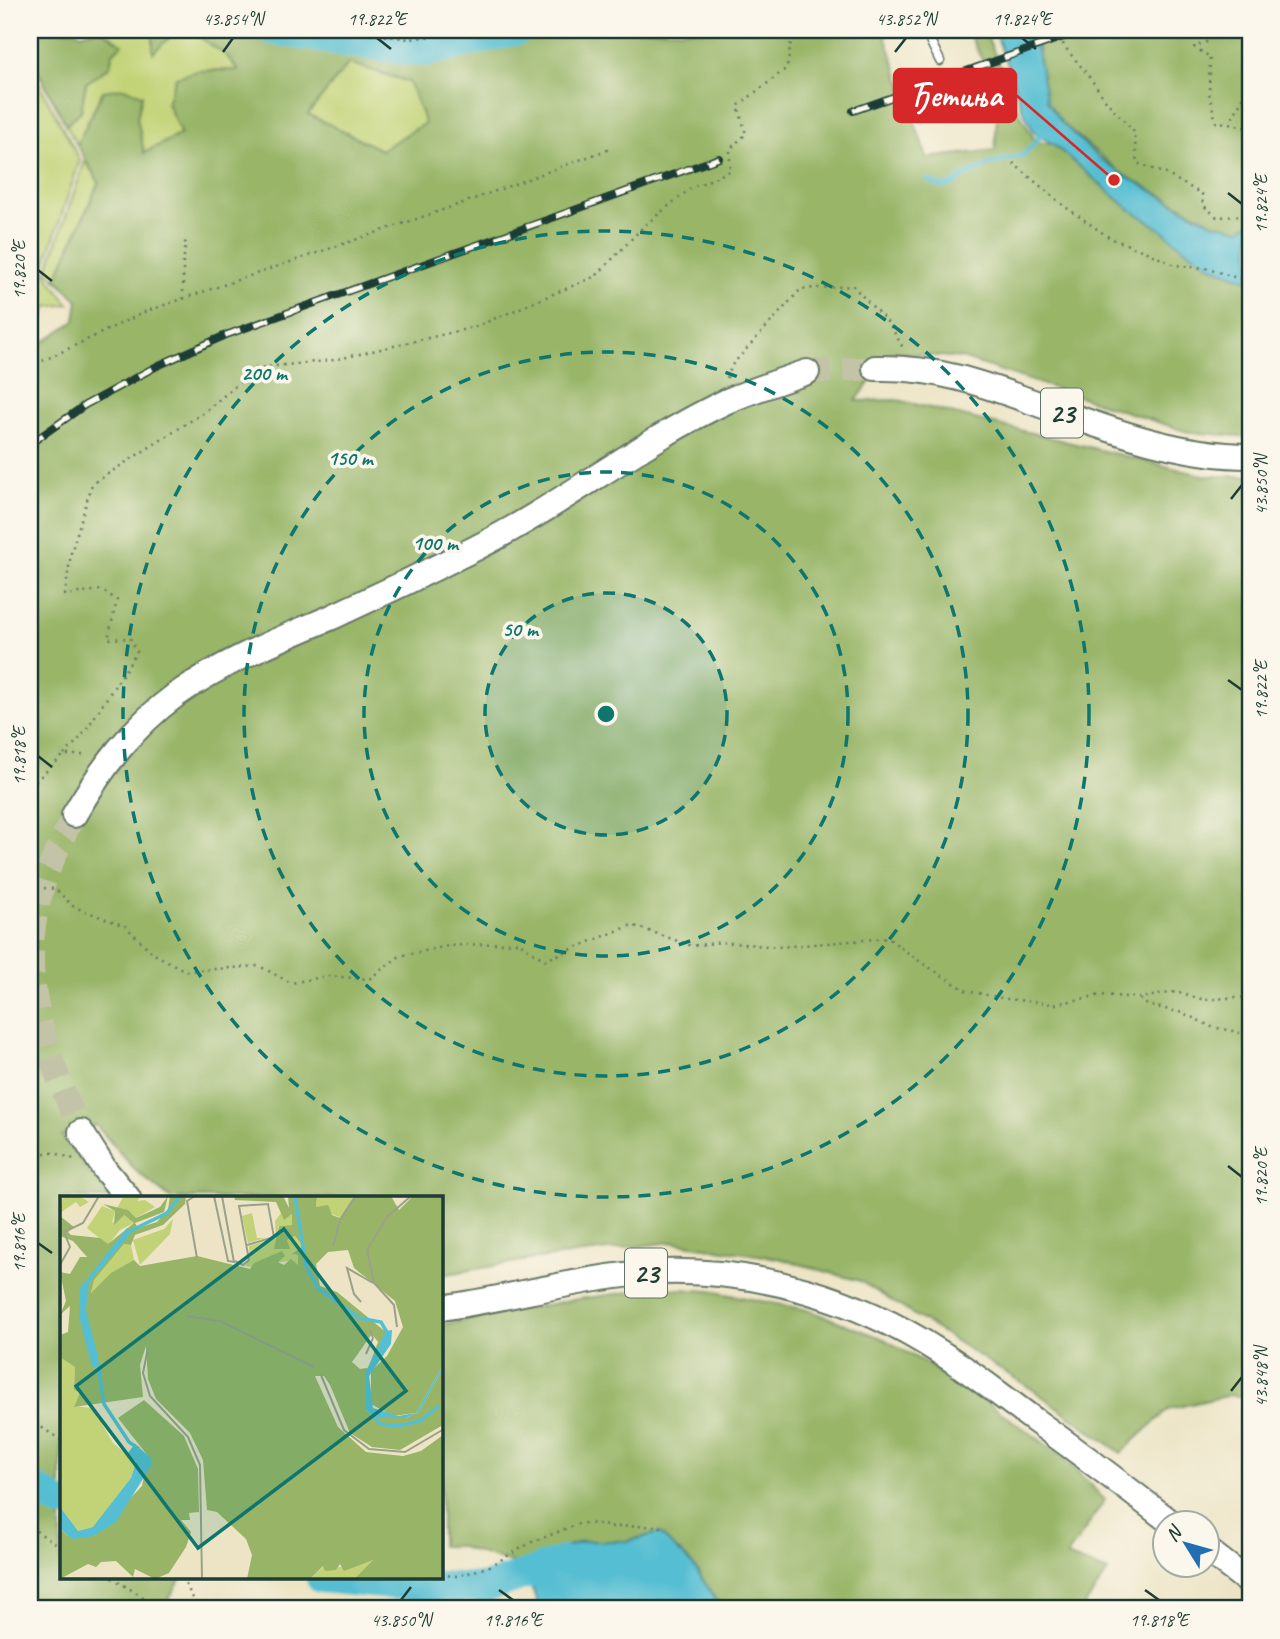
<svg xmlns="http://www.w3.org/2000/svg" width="1280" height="1639" viewBox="0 0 1280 1639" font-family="Caveat,sans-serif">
<rect width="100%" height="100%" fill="#fbf7ec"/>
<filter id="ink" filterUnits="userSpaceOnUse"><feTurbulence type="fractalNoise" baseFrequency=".0143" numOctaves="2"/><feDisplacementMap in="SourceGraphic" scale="14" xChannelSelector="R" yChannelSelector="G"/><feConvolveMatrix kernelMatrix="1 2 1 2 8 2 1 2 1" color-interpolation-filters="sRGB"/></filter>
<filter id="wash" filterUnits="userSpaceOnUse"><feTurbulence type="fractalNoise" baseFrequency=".00686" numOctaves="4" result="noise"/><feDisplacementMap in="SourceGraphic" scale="28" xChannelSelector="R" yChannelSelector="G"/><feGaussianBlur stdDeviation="1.57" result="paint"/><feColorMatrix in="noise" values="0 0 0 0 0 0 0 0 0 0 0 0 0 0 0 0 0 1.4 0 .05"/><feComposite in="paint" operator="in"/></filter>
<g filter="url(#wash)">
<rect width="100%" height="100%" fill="#ece4c4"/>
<g fill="#c1d376" stroke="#708855" stroke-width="2">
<path d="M101 30H153V52L177 30H189L226 55 238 70 196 71 167 103 181 134 144 153 137 118 142 95 103 91 77 145 66 125 81 111 86 83 110 67 112 54 121 44Z"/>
<path d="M349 63 409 82 425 123 381 150 307 114Z"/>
<path d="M30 67 80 160 43 270 69 304 47 307 37 335C38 318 40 304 30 289Z"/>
<path d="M85 161 99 182 56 279 47 271Z"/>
</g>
<g fill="#98b567" stroke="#5c794e" stroke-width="2" fill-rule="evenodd">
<path d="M30 30H75L81 34C103 26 103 31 122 44L112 54 110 66 86 83 81 111 66 125 30 56Z"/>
<path d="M153 30H177L153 53Z"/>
<path d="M189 30H419L425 33 430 30H883L927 158 995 150 997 115 1015 105 1035 141 1029 150 1036 142 1053 144 1127 207 1159 228 1185 249 1215 268 1246 279 1250 278V437L1188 432 962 358 891 352 856 401 898 400 1205 476H1250V1397L1230 1395 1169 1409 1121 1453 1035 1391 860 1281 778 1258 672 1242 528 1260 441 1275V1198H170L135 1170 96 1125 62 1136 110 1198H61V1578H181L163 1609H30V351L75 321 78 300 56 279 99 182 77 145 103 91 124 88 142 95 137 118 144 153 181 134 167 103 176 77 196 71 238 70 226 55ZM349 63 409 82 425 123 381 150 308 114Z"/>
<path d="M967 30H984L1011 90 996 87Z"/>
<path d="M1037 30H1250V223L1241 229 1213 223 1122 174 1062 123 1047 101 1040 73Z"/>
<path d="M660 1288 710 1291 808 1310 884 1339 964 1386 1062 1456 1105 1500 1067 1556 1108 1572 1082 1609H722L693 1565 659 1533 628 1541H583L515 1564 458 1546H441V1325L578 1299Z"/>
</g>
<g fill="#55bed2" stroke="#3a7e83" stroke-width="2">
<path d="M994 30H1033L1047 101 1062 123 1098 157 1122 174 1188 211 1213 223 1241 229 1250 223V278L1246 279 1215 268 1185 249 1159 228 1127 207 1053 144 1034 133 1022 108 1009 68Z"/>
<path d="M659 1533 693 1565 722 1609H539C534 1592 529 1576 515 1564L583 1541H628Z"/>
</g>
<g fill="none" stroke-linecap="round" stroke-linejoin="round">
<path stroke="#55bed2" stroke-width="5" d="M928 180 941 187 955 184 962 177 993 163 1024 155 1042 134"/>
<g stroke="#55bed2" stroke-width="30">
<path d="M272 30 346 42 427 52 519 30"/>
<path d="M30 1485 61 1504"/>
<path d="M321 1578 382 1584 485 1588 563 1561"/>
</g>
</g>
</g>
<g filter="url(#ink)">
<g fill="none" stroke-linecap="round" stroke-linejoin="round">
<g stroke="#c3c3a7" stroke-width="24" stroke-dasharray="24 12" stroke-linecap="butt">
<path d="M807 372 875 368"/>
<path d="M74 815C62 839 50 863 42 889 35 913 31 938 32 963 33 1018 58 1082 81 1132"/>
</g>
<defs>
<g id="service">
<path d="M925 30 940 61"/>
<path d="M30 307 32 324 30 331"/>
</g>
<g id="primary">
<path d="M875 368C940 366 991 387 1052 409 1115 432 1182 456 1250 456"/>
<path d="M74 815C101 769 132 727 176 695 224 661 278 640 332 617 380 595 428 572 476 548 562 505 640 442 727 401 753 390 780 381 807 372"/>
<path d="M81 1132 105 1170 128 1198"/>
<path d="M441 1308C515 1298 586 1275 661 1272 758 1269 856 1298 938 1351 972 1372 1004 1398 1037 1422 1083 1455 1128 1489 1173 1524"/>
<path d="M1206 1549 1250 1583"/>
</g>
</defs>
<use href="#service" stroke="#677766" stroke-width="11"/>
<use href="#primary" stroke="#677766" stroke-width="28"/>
<g stroke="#677766" stroke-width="2.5" stroke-dasharray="2 5" stroke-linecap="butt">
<path d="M343 30 410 39 474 30"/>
<path d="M1058 30 1064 46 1088 75 1107 102 1134 132 1137 163 1166 174 1202 194 1203 205 1217 217 1240 216 1250 208"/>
<path d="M1212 30 1218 32 1209 41 1194 47 1210 57 1209 93 1216 122 1230 123 1250 84"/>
<path d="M1230 123 1250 129"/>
<path d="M1013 163 1064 206 1110 238 1149 253 1174 265 1205 268 1250 282"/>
<path d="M183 299V262L186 244 183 238"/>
<path d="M30 367 147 311 463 203 612 148"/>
<path d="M727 378 732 365 801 289 853 286 890 325 903 348"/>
<path d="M64 755 82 736 137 652 130 638 108 639 117 600 101 590 65 595 71 553 92 484 203 413 257 368 334 360 475 327 596 276 645 225 691 188 730 171V149L746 134 738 106 787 68 793 30"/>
<path d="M30 786 64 755H88"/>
<path d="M30 887 55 889 74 907 125 926 154 954 186 971 259 966 291 983 327 976 369 979 400 956 448 946 518 942 545 960 632 925 692 946 721 942 778 947 888 938 922 963 967 991 1007 999 1056 1004 1101 995 1139 998 1176 992 1205 1000 1237 997 1250 998"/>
<path d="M1140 999 1147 1005 1183 1013 1212 1027 1238 1032 1250 1039"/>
<path d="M30 1153H55L74 1159"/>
<path d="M30 1420 61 1440"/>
<path d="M30 1527 61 1547"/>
<path d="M441 1575 459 1576 490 1566 532 1542 581 1523 601 1524 609 1527 655 1526 666 1528"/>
<path d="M112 1578 163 1609"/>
<path d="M182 1578 199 1609"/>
</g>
<use href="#service" stroke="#fff" stroke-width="8"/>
<use href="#primary" stroke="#fff" stroke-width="24"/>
<defs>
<g id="rail">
<path d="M853 111 1066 36"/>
<path d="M30 444 85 405 157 366 226 335 719 158"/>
</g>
</defs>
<use href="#rail" stroke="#1f3d34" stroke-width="8"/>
<use href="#rail" stroke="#fbf7ec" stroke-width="5" stroke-dasharray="16" stroke-linecap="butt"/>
</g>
</g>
<path fill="none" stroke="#1f3d34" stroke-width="2.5" d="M377 38 391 49M1022 38 1036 49M223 52 233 38M895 52 906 38M1228 193 1242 204M38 270 52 281M1231 499 1242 485M1228 680 1242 690M38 756 52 767M1228 1166 1242 1177M38 1243 52 1253M1231 1391 1242 1377M499 1590 513 1600M1145 1590 1159 1600M401 1600 411 1587"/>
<circle cx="606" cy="714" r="121" fill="#0f766e" fill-opacity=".12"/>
<g fill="none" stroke="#0f766e" stroke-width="3.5" stroke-dasharray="12 9">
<circle cx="606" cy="714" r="121"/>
<circle cx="606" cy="714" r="242"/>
<circle cx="606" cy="714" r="362"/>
<circle cx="606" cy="714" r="483"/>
</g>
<g text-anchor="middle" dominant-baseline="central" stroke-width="7" stroke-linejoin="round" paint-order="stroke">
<g fill="#fbf7ec" stroke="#61756b" stroke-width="2">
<rect x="1041" y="388.5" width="42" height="49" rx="5"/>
<rect x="625" y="1248.5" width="42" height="49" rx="5"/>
</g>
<g font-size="28" font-weight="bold" fill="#1f3d34">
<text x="1062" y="413">23</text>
<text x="646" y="1273">23</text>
</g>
</g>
<g transform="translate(60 1196)">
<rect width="383" height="383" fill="#ece4c4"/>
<path d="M3 0H19L29 6 20 11 16 6 0 17ZM64 0H81L77 5 85 4 95 11 76 22 57 12ZM257 0H294L281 22 256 11ZM42 10 55 15 52 27 64 19 74 27 60 34 48 49 27 32ZM222 16 224 23 232 18V29L218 30 219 42 214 53H226L227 44 235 40 243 50 233 58 238 59V70L233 65 218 66 222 55 192 71 185 70 190 63 189 50 216 42 215 25ZM192 17 197 42H205L188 47 182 20ZM113 23 110 38 80 69 73 44 104 33ZM64 48 71 49 74 64 31 98 33 84ZM0 161 12 165 15 171 14 194 20 197V208L14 210 33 212 53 247 76 266 71 282 49 314 33 331 18 335 0 311ZM314 363 294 383H250L263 371H293Z" fill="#c1d376"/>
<path d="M108 0 104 16 75 27 78 32 97 26 108 13 110 0H126L125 8 103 29 75 39 71 49 64 48 34 84 31 97 51 77 74 64 80 70 137 60 190 73 194 67 222 55 225 60 218 66 224 69 231 63 238 69V59L232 58 243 50 235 40 227 44 230 53H214L219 30 232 29V18L224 24 216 6 175 4 174 0H223L229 12 228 0H257L256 11 268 9 272 19 280 22 294 0H331L339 14 353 0H382L383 169 356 217 333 220 311 208V175L327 160 343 131 335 105 294 72 288 54 268 56 256 68 260 90 277 96 327 137 309 170 318 146 312 138 292 166 300 173 307 172 306 213 313 222H346L359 216 383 172V229L340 254 312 251 290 237 270 189 264 180H255L278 231 306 256 343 260 361 255 383 239V383H294L313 364 284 375 280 368 276 374 265 375 263 370 250 383H187L192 359 186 343 157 316 147 314 143 264 130 237 96 203 88 183 86 150 80 169 83 201 14 211 20 197 14 194 15 171 0 161V139L8 136 10 110 0 119 6 105 0 76 10 78 20 61H27L13 45 0 40V20L14 31 8 36 11 39 40 42 48 48 74 27 64 19 54 29 55 15 43 8 68 14 76 22 100 11ZM84 204 124 240 138 273 139 316 129 317 130 324H121L131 336 126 351 109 377 95 383 75 373 73 381 56 365 41 366 36 371 28 368 0 383V332L8 340H34L82 290 88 260 58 222Z" fill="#98b567"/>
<path d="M67 32 72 36 29 87 26 114 38 160 39 170 32 171 19 120 20 92ZM332 134 331 148 309 180 313 212 338 220 356 217 383 169V172L359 216 346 222H313L306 213 305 177 326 135ZM75 248 92 263 91 270 56 326 34 340 14 343 8 340 0 332V311L18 335 33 331 71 282 76 266 67 258Z" fill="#55bed2"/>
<path fill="none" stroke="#55bed2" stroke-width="3.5" d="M235 0 246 70 258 92 299 122 321 126 328 138M66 37 107 17 120 0M38 167 44 208 69 246 79 253M312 218 320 228 339 230 360 225 379 210"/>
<path fill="none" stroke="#9aa18a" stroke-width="2" d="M135 0 127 5 137 62M154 0 168 65 174 66 162 0M273 50 280 24 296 0M175 65 183 69 189 64 179 10 208 8 214 41 187 49M0 69 10 51 4 36 23 27 39 0M301 106 294 98 287 72 313 87M127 120 160 125 254 171M337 131 334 109 314 87 307 54 327 21 351 0M88 152 83 177 90 200 128 241 140 269 142 383M306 158 313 142 310 134M261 179 284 234 309 253 345 256 384 233"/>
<path fill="#0f766e" fill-opacity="0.15" stroke="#0f766e" stroke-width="3.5" d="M224 33 346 195 138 352 16 190Z"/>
<rect width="383" height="383" fill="none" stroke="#1f3d34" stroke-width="3.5"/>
</g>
<circle cx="606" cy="714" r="10" fill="#0f766e" stroke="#fbf7ec" stroke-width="3.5"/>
<g font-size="21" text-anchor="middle" font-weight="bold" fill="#0f766e" stroke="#fbf7ec" stroke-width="7" stroke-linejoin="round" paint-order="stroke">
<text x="264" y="380">200 m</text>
<text x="350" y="465">150 m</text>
<text x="435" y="550">100 m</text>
<text x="520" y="636">50 m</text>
</g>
<path fill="none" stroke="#d62828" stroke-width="2.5" d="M1114 180L1016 95"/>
<circle fill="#d62828" stroke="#fbf7ec" stroke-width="2.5" cx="1114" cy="180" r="7"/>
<rect fill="#d62828" stroke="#d62828" stroke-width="2.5" x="894" y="69" width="122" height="53" rx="7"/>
<g font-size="32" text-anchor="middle" font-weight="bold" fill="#fff">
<text x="955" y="106">Ђетиња</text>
</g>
<rect width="1280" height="1639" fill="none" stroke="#fbf7ec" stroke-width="77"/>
<g transform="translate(1186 1544) rotate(307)"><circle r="33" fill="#fbf7ec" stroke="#a3ada2" stroke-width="2"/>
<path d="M0-5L12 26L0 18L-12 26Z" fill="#1f6fb2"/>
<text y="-10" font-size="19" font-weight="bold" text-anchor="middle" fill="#1f3d34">N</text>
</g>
<rect x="38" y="38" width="1204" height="1562" fill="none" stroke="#1f3d34" stroke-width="2.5"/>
<g font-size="18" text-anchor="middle" fill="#1f3d34">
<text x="233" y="25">43.854°N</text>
<text x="377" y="25">19.822°E</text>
<text x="906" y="25">43.852°N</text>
<text x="1022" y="25">19.824°E</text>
<text transform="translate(1261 204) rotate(-90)" y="6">19.824°E</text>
<text transform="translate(19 270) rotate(-90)" y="6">19.820°E</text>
<text transform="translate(1261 485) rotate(-90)" y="6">43.850°N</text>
<text transform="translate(1261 690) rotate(-90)" y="6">19.822°E</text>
<text transform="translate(19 756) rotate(-90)" y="6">19.818°E</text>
<text transform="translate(1261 1177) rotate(-90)" y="6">19.820°E</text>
<text transform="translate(19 1243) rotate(-90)" y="6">19.816°E</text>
<text transform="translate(1261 1377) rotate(-90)" y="6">43.848°N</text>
<text x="401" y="1626">43.850°N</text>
<text x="513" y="1626">19.816°E</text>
<text x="1159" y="1626">19.818°E</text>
</g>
</svg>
